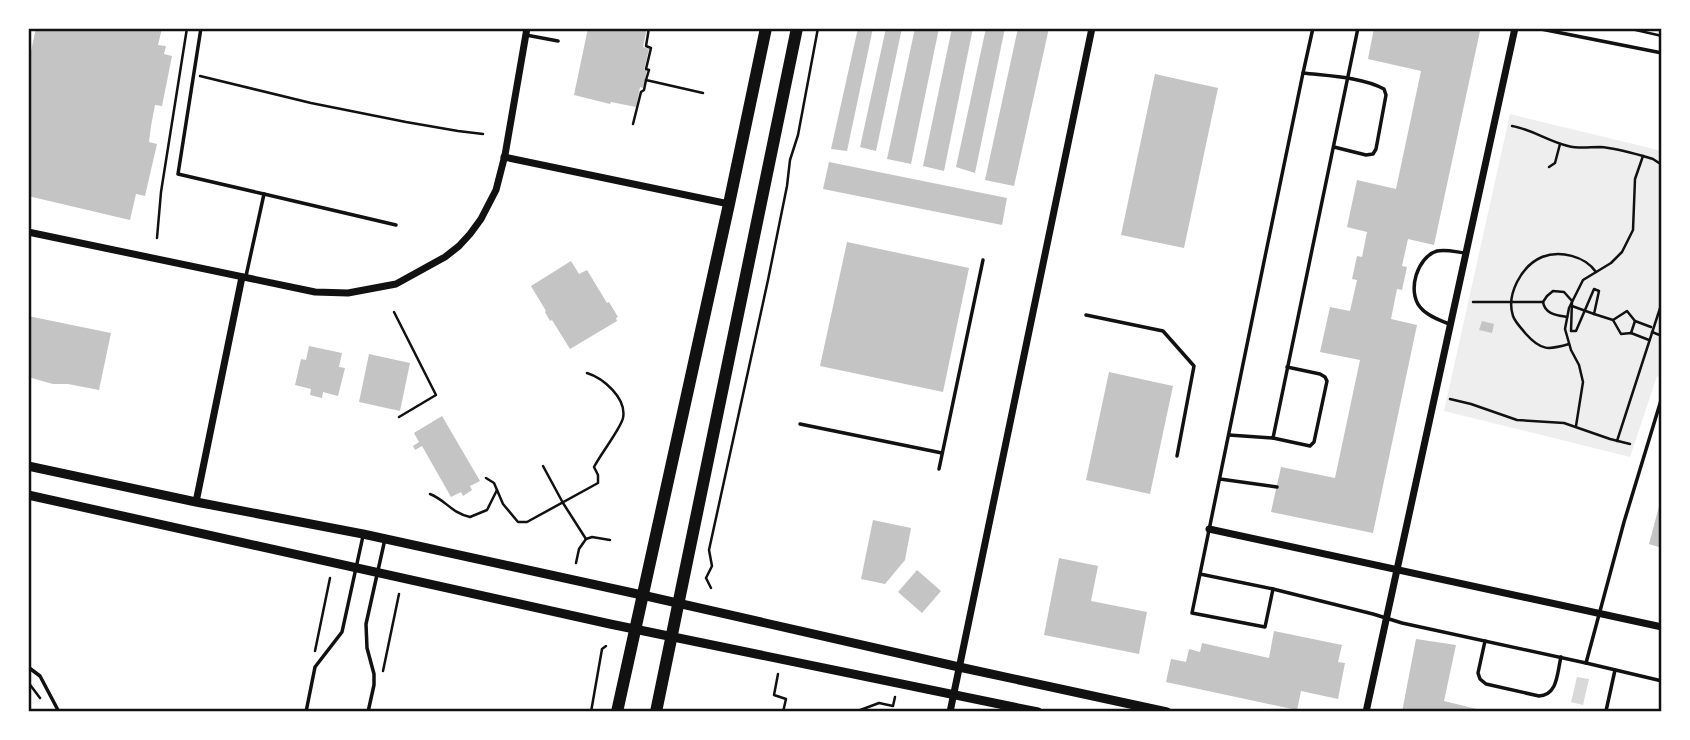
<svg xmlns="http://www.w3.org/2000/svg" width="1690" height="740" viewBox="0 0 1690 740" font-family="Rubik,sans-serif">
<rect width="100%" height="100%" fill="#fff"/>
<path fill="#eee" d="M1510 114 1662 151V378L1657 376 1630 457 1444 411Z"/>
<path fill="#d9d9d9" d="M1577 677 1589 679 1583 705 1571 702Z"/>
<g fill="#c4c4c4">
<path d="M36 28H162L158 45 166 46 164 54 172 56 162 106 155 105 151 126 149 142 157 144 145 196 136 194 130 220 28 196V109L30 102 28 101V65Z"/>
<path d="M588 28H647L643 47 649 49 644 70H647L643 88 640 87 636 107 611 102 610 104 574 95Z"/>
<path d="M858 28H873L847 151 831 149Z"/>
<path d="M886 28H902L876 151 860 147Z"/>
<path d="M915 28H939L911 164 887 159Z"/>
<path d="M952 28H973L944 171 923 166Z"/>
<path d="M986 28H1005L975 173 956 167Z"/>
<path d="M1018 28H1049L1014 186 985 180Z"/>
<path d="M1374 28H1464L1480 31 1434 245 1408 239 1402 266 1407 267 1402 290 1397 289 1391 319 1417 325 1373 533 1271 512 1281 467 1335 478 1360 360 1320 352 1330 307 1350 311 1357 280 1352 279 1357 256 1362 257 1367 232 1347 227 1357 180 1396 189 1421 71 1368 59Z"/>
<path d="M1155 74 1218 88 1184 248 1121 235Z"/>
<path d="M829 162 1007 198 1002 225 823 189Z"/>
<path d="M847 242 969 268 943 392 820 366Z"/>
<path d="M571 261 579 274 587 270 607 303 609 302 618 317 616 318 617 321 570 349 552 320 550 321 545 312 546 311 531 286Z"/>
<path d="M28 316 111 333 99 390 68 384H53L28 377Z"/>
<path d="M1482 321 1494 324 1492 333 1479 330Z"/>
<path d="M309 346 342 353 339 367 345 368 338 396 323 392 322 398 310 395 311 389 295 385 301 359 306 360Z"/>
<path d="M369 354 410 363 400 411 359 402Z"/>
<path d="M1109 372 1173 386 1150 494 1086 480Z"/>
<path d="M442 416 480 481 470 486 472 490 463 496 461 492 451 497 422 446 415 450 413 446 419 442 414 433Z"/>
<path d="M1661 499H1662V548L1649 544Z"/>
<path d="M873 520 911 528 905 560 885 584 861 579Z"/>
<path d="M1059 558 1098 566 1091 601 1147 612 1139 654 1044 635Z"/>
<path d="M917 570 941 591 922 613 898 592Z"/>
<path d="M1274 631 1342 645 1338 662 1345 663 1338 699 1301 691 1297 710 1166 682 1171 659 1186 662 1189 649 1200 652 1202 643 1269 658Z"/>
<path d="M1416 639 1456 645 1444 701 1489 712H1402Z"/>
</g>
<g fill="none" stroke-linecap="round" stroke-linejoin="round">
<g stroke="#111" stroke-width="2.5">
<path d="M649 28 646 46 651 48 646 69 649 70 646 80 703 93"/>
<path d="M1627 28 1662 36"/>
<path d="M200 76 311 103 406 122 458 131 483 134"/>
<path d="M633 124 641 92 644 90 646 80"/>
<path d="M1512 126C1531 129 1548 141 1568 146 1579 149 1589 147 1600 147 1615 148 1629 152 1643 156"/>
<path d="M1549 167 1555 163 1560 144"/>
<path d="M157 238 161 192 187 28"/>
<path d="M1473 302H1543C1545 314 1556 315 1567 317"/>
<path d="M1543 302 1547 296 1553 291 1564 292 1572 301 1571 331H1576L1594 289 1599 291 1594 314 1613 320 1627 311 1635 321 1651 327"/>
<path d="M1572 306 1594 314"/>
<path d="M394 312 436 395 399 417"/>
<path d="M1613 320 1621 334 1631 333 1649 340"/>
<path d="M1652 332 1662 336"/>
<path d="M1631 333 1635 321"/>
<path d="M1569 344C1549 350 1541 351 1526 334 1522 329 1515 322 1513 316 1506 295 1521 266 1542 257 1560 250 1585 256 1596 272"/>
<path d="M1450 399 1471 404 1517 420 1564 423 1610 439 1630 444"/>
<path d="M1576 426 1583 382 1579 365 1571 350 1565 329 1569 308 1583 280 1611 263 1622 252 1633 230 1635 179 1643 156 1653 159 1662 165"/>
<path d="M1617 441 1662 302"/>
<path d="M543 466 563 503 586 539"/>
<path d="M486 478 494 483 503 504 518 522H527L598 483V475L594 467C600 455 621 428 623 418 627 398 603 378 587 373"/>
<path d="M430 494C447 501 450 512 470 517L487 510 497 490"/>
<path d="M576 563 579 549 586 539 592 537 610 540"/>
<path d="M711 588 706 578 712 566 709 550 768 280 787 186 790 160 798 135 818 28"/>
<path d="M315 651 330 578"/>
<path d="M383 671 399 594"/>
<path d="M778 674 774 695 786 699 783 712"/>
<path d="M28 682 40 698"/>
<path d="M591 712 602 649 606 646"/>
<path d="M855 712 879 703 893 706 895 697"/>
</g>
<g stroke="#111" stroke-width="3.5">
<path d="M201 28 178 174 264 194 246 276"/>
<path d="M1536 28 1662 53"/>
<path d="M526 35 558 41"/>
<path d="M1303 73C1328 76 1362 77 1384 89L1386 95 1376 149 1373 154 1366 155 1334 147"/>
<path d="M264 194 396 225"/>
<path d="M1086 315 1163 331 1194 366 1177 456"/>
<path d="M1449 324C1440 320 1427 316 1420 307 1407 291 1417 257 1437 251 1446 249 1456 252 1465 253"/>
<path d="M800 424 942 453"/>
<path d="M1229 435 1273 438 1358 28"/>
<path d="M1273 438 1310 446 1314 442 1327 381 1325 377 1320 374 1287 367"/>
<path d="M939 469 983 260"/>
<path d="M1220 479 1277 487"/>
<path d="M1200 574 1273 589 1265 627 1192 613C1228 433 1266 253 1303 73L1313 28"/>
<path d="M1273 589 1373 614 1402 623 1586 663 1662 681"/>
<path d="M1485 641 1478 673 1480 679 1486 684 1539 696C1558 695 1557 673 1561 657"/>
<path d="M1586 663 1624 522 1662 397"/>
<path d="M28 667 40 676 59 712"/>
<path d="M306 712 315 667 342 632 363 536"/>
<path d="M368 712 374 685V674L367 648 366 624 385 539"/>
<path d="M1612 712 1606 711 1615 670"/>
</g>
<g stroke="#111" stroke-width="7">
<path d="M504 157 729 204"/>
<path d="M28 232 315 292 348 293 396 284 445 257 459 246 470 234 481 219 496 190 505 155 527 28"/>
<path d="M196 502 242 277"/>
<path d="M1209 529 1662 627"/>
<path d="M950 712 1092 28"/>
<path d="M1366 712 1515 28"/>
</g>
<g stroke="#111" stroke-width="9">
<path d="M28 466 196 502 363 534 642 595 959 667 1167 712"/>
<path d="M28 495 610 624 1038 712"/>
</g>
<g stroke="#111" stroke-width="12">
<path d="M617 712 729 204 766 28"/>
<path d="M656 712 797 28"/>
</g>
</g>
<rect width="1690" height="740" fill="none" stroke="#ffffff" stroke-width="60"/>
<rect x="30" y="30" width="1630" height="680" fill="none" stroke="#111" stroke-width="2.5"/>
</svg>
